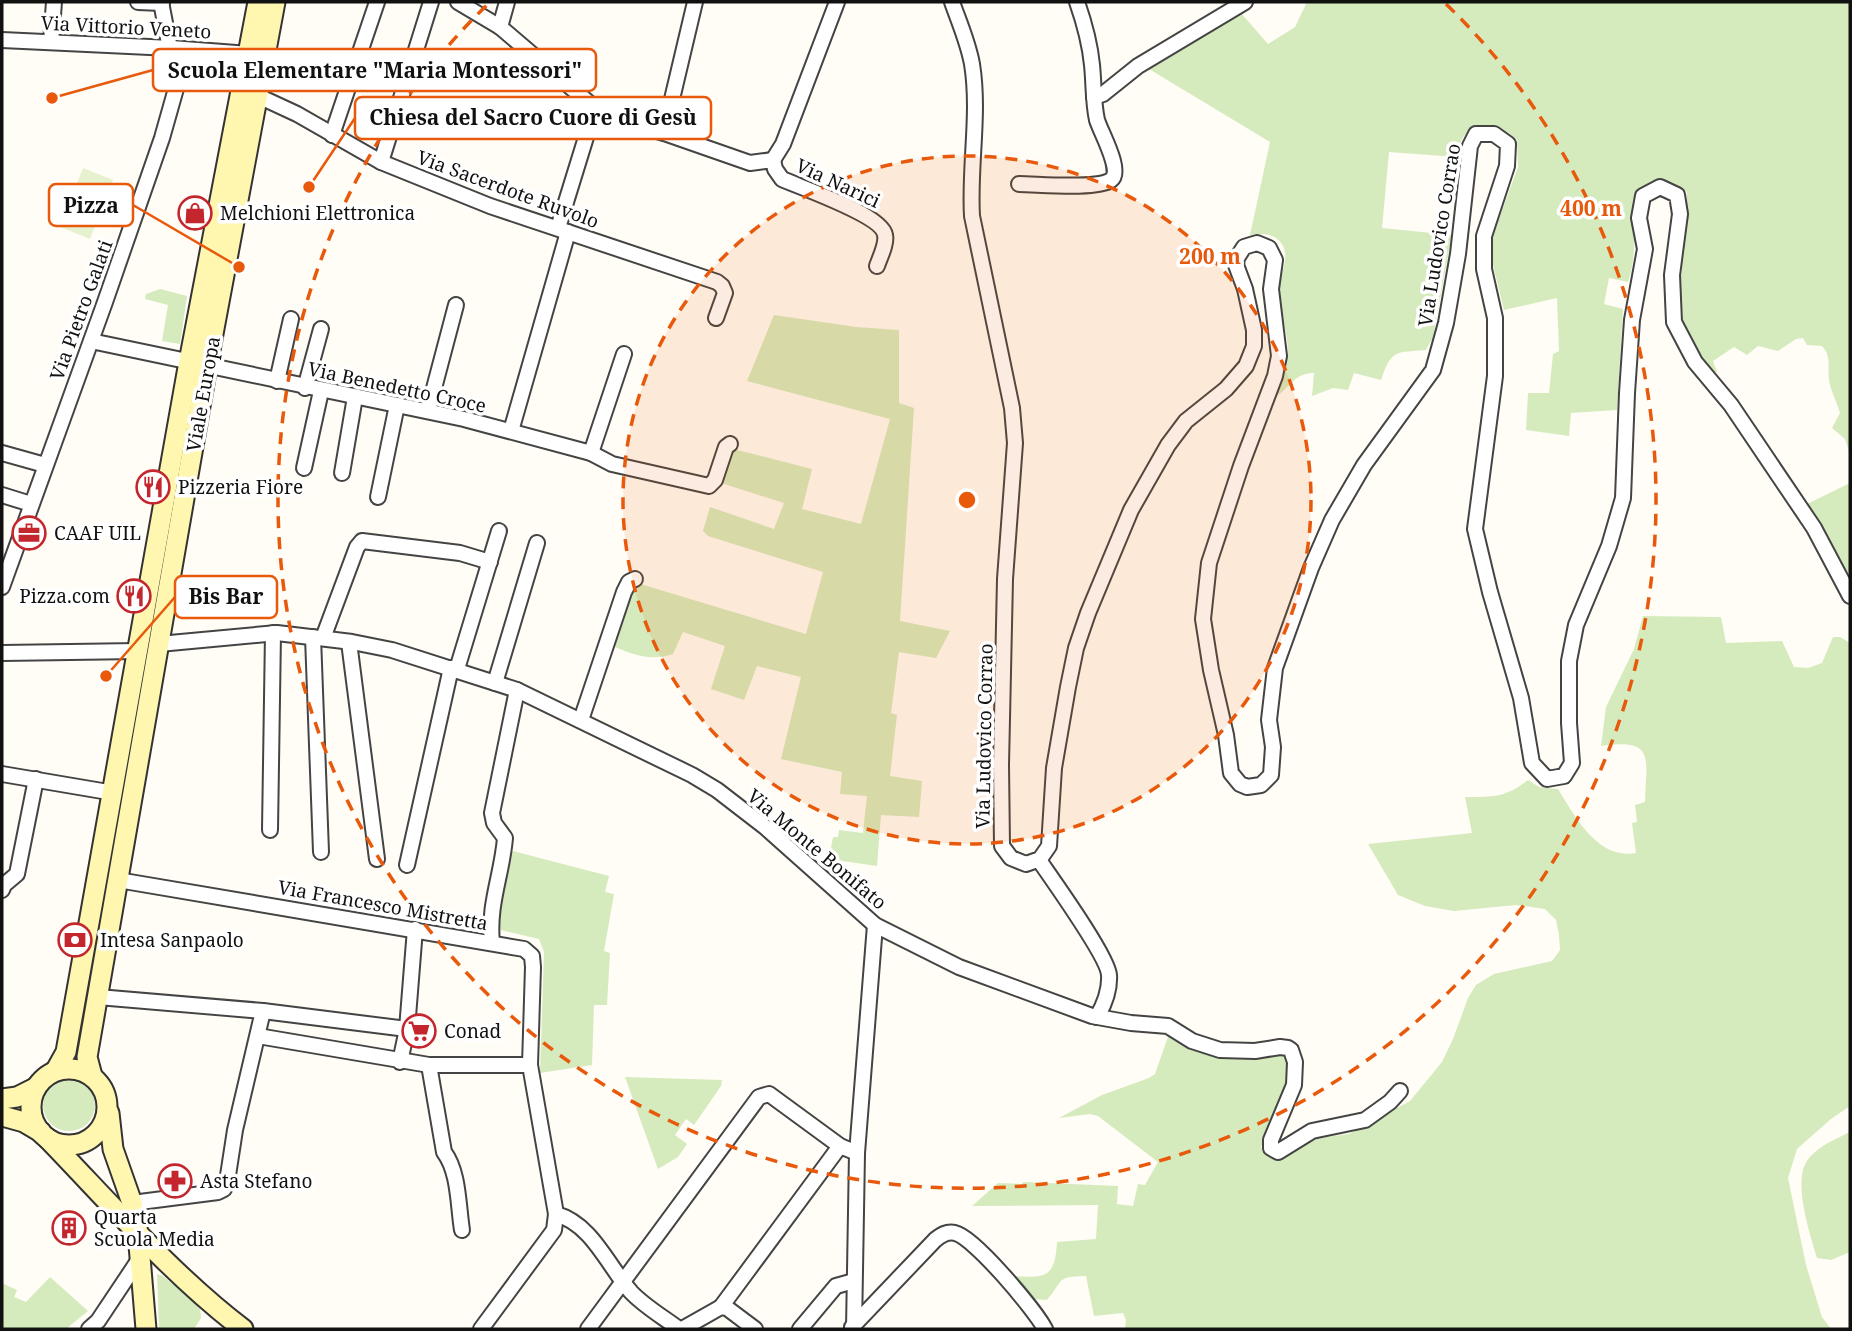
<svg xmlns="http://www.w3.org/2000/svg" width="1852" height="1331" viewBox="0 0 1852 1331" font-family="'Noto Serif',serif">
<rect width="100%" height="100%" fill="#fffdf5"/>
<g fill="#d5ebbd">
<path d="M1307 2H1850V454L1845 439 1832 428 1840 413C1837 402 1830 390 1829 379 1827 367 1832 357 1822 346L1807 345 1803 338 1796 339 1778 351 1758 346 1747 355 1734 347 1713 361 1717 372 1712 373 1704 370 1683 324 1679 306 1687 192C1671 181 1643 176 1635 199 1632 209 1634 217 1634 227 1635 246 1634 264 1628 282L1609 278 1604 304 1623 309 1617 410 1571 413 1569 436 1526 430 1528 393H1549L1553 354 1559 351 1557 298 1504 310 1491 257 1492 238 1518 167 1517 140C1505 127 1478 120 1465 135 1460 140 1459 149 1456 157L1389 152 1382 228 1452 235 1433 337 1426 350C1396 353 1392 348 1381 380L1354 373 1348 390 1333 388 1312 396 1314 373C1296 372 1290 387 1277 396 1281 384 1286 372 1287 359 1291 336 1278 312 1279 289 1279 276 1290 259 1283 246 1276 233 1263 233 1250 235L1270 142 1149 69 1240 12 1268 44 1295 27Z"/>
<path d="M160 289 187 296 180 344 162 341 168 305 145 299 146 294Z"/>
<path d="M774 315 856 327 899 330V403L914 408 900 621 950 631 936 658 899 652 891 713 897 715 890 776 922 781 919 817 881 815 877 866 829 859 833 837H838L839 830 863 833 867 796 840 794 842 772 781 759 801 677 757 666 744 700 711 689 725 646 683 632 673 654C650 662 631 654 610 645L626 594 637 583 806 634 823 572 708 536 703 531 710 507 774 529 784 503 718 482 733 449 812 469 802 509 861 524 890 419 747 381Z"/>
<path d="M1850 483V571L1845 574 1805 505Z"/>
<path d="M1643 616 1721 617 1726 643 1782 641 1794 667 1808 668 1822 663 1833 637H1840L1850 643V1106L1831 1119 1797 1149 1788 1178 1806 1265 1822 1317 1831 1329H1125L1126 1320 1123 1313 1094 1316 1086 1276C1055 1277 1065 1279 1047 1300L1033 1299 1011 1276C1045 1278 1055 1279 1057 1242L1096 1239 1098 1205 972 1206 998 1183 1022 1184 1023 1182 1118 1186 1117 1204 1133 1206 1138 1184 1145 1185 1158 1162 1098 1116 1090 1114 1059 1118 1102 1095 1149 1078 1155 1074 1170 1031 1181 1037 1280 1053 1287 1056 1292 1062 1290 1087 1261 1147 1273 1157 1284 1155 1319 1138 1349 1134 1410 1101 1442 1062 1453 1039 1468 998 1476 985 1494 974 1552 961 1560 950 1559 935 1556 920 1545 909 1516 905 1454 911 1425 906 1398 895 1368 844 1472 833 1465 797C1493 797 1505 798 1528 780L1539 787 1558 789C1575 816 1597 860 1636 853L1632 823 1637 822 1635 805 1645 802C1646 758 1656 738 1601 746L1606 707 1634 649Z"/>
<path d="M509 850 609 876 605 892 614 894 604 951 610 953 607 1005H594L592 1065 540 1073 544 952 539 939 501 930 497 927 495 907Z"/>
<path d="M625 1077 722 1080 721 1086 694 1125 686 1119 675 1135 687 1144 678 1157 658 1169Z"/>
<circle cx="69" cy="1105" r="26"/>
<path d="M1850 1132V1252L1831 1260 1817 1258C1810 1234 1791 1178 1809 1158 1820 1145 1836 1139 1850 1132Z"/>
<path d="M157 1274 163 1276 200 1307 201 1318 194 1329H159Z"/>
<path d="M50 1277 88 1311 66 1329H4L2 1327V1283L17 1290 14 1297 26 1302Z"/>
</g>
<path fill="#e6f2cf" d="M83 168 113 180 90 239 60 227Z"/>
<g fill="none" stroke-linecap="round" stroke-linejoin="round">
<defs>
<g id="street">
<path d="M138 2 162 3"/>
<path d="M458 2 500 27 595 108 612 118 664 133 750 163 773 160 775 169 782 179C802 188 882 215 885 235 887 244 880 257 877 266"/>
<path d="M952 2C959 22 968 42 972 64 980 114 969 166 972 216L1012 408 1015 443 1005 579 1001 765 1002 846 1011 858 1026 864 1040 859 1049 846 1054 768 1068 687 1076 648 1088 613 1131 510 1168 445 1186 421 1226 389 1246 366 1254 346V330L1245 289 1236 265 1237 258 1244 247 1257 243 1269 248 1275 260 1271 289 1279 356 1275 376 1241 466 1209 563 1203 619 1211 670 1226 735 1231 773 1240 784 1247 787 1261 785 1271 775 1273 747 1269 720 1275 668 1311 568 1332 520 1364 465 1433 370 1446 323 1458 254 1470 146 1476 134H1494L1508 144 1507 166 1484 236V269L1495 318V376L1475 529 1490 592 1521 698 1532 763 1547 779 1564 776 1572 763 1569 723V661L1576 625 1609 546 1623 498 1627 393 1632 320 1645 249 1639 218 1643 196 1660 187 1677 195 1680 214 1672 275 1674 322 1695 362 1731 405 1814 528 1850 596"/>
<path d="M500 27 507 2"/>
<path d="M2 40 171 48 249 54"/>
<path d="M51 42 54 2"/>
<path d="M256 95 297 114 381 162 490 206 717 282 722 286 725 293 716 318"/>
<path d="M1094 97 1103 94 1138 66 1245 2"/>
<path d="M664 133 695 2"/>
<path d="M332 135 377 2"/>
<path d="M773 160 783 144 837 2"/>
<path d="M381 162 431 2"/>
<path d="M1019 184C1038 184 1096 190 1111 180 1123 171 1101 133 1097 120 1093 102 1094 84 1092 65 1090 44 1084 22 1077 2"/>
<path d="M558 228 595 108"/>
<path d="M91 341 464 419 591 453 624 354"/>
<path d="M277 381 291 319"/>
<path d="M305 388 321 329"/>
<path d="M428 411 456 305"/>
<path d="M511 431 568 232"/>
<path d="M2 453 45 465"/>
<path d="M591 453 612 464 709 486 715 480 726 447 730 444"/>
<path d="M304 468 321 391"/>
<path d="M342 473 355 397"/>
<path d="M2 495 31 504"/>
<path d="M378 497 397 405"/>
<path d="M2 587 105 302 162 138 177 85 161 2"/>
<path d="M313 637 321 852"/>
<path d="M323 638 357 547 362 541 460 553 490 562"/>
<path d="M349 642 377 859"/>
<path d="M159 644 277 633 352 642 392 650 517 690 692 775 717 790 765 827 875 925 959 967 1092 1016 1131 1023 1168 1026 1192 1041 1220 1050 1255 1051 1280 1047 1288 1048 1291 1050 1295 1062 1294 1085 1271 1140V1148L1278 1152 1312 1131 1365 1120 1390 1102 1400 1091"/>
<path d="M2 653 138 651"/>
<path d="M457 669 499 531"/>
<path d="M495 683 537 543"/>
<path d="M581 720 624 592 629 582 635 579"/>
<path d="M2 774 114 793"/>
<path d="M270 830 273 633"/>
<path d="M1039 860C1052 879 1108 957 1109 975 1110 990 1104 1005 1097 1017"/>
<path d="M407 865 451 668"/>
<path d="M118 880 524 949 532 956 533 967 530 1065"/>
<path d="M2 890 4 885 17 874 36 779"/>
<path d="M492 943C488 904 502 875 505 838L494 823 492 813 517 690"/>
<path d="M98 997 263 1011 407 1029"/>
<path d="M258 1036 429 1065H530L556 1214C592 1224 608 1266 631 1292 644 1306 663 1317 679 1329"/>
<path d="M400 1062 407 1029 415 929"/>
<path d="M429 1065 444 1152C459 1172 458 1205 462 1230"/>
<path d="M132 1203 218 1192 224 1189 227 1182 235 1130 263 1011"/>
<path d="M721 1307 840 1146"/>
<path d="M852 1327 935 1240C941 1235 947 1231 955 1233 974 1237 1035 1310 1045 1329"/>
<path d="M89 1329 98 1321 140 1258"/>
<path d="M481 1329 554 1230 556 1214"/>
<path d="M588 1329 759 1097 769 1094 840 1146 857 1153"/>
<path d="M682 1329 721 1307 727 1308 755 1329"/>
<path d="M800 1329 836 1286 854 1281"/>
<path d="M854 1329 857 1153 875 925"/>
</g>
<g id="secondary">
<circle cx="69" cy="1107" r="38"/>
<path d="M56 1070 66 1052 189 362 258 2"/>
<path d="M92 1076 87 1057 207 366 275 2"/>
<path d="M2 1099 17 1097 35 1088"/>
<path d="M109 1113 113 1149 132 1203 138 1233 146 1329"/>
<path d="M2 1116 24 1122 41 1132"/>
<path d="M47 1138C109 1202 172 1275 243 1329"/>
</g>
</defs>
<use href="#street" stroke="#444" stroke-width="18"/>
<use href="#secondary" stroke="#333" stroke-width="23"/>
<use href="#street" stroke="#fff" stroke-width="14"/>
<use href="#secondary" stroke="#fff6b0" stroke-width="19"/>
</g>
<circle cx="967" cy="500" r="344" fill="#e8590c" fill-opacity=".12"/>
<g fill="none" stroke="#e8590c" stroke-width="3.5" stroke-dasharray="12 9">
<circle cx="967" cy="500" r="344"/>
<path d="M1446 4A689 689 0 1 1 488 4"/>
</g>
<defs>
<symbol id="shop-ring" viewBox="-11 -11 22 22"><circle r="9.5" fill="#fff" stroke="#c4262e" stroke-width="1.5"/><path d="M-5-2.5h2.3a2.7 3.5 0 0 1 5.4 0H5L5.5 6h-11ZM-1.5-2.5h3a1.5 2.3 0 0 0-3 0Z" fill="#c4262e"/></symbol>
<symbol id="restaurant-ring" viewBox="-11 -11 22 22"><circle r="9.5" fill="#fff" stroke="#c4262e" stroke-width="1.5"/><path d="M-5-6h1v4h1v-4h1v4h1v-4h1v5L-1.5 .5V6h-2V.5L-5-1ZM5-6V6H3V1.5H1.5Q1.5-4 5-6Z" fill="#c4262e"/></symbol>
<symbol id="office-ring" viewBox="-11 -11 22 22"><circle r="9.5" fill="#fff" stroke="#c4262e" stroke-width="1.5"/><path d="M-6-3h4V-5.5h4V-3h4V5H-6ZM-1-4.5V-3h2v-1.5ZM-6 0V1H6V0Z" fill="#c4262e"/></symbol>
<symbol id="bank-ring" viewBox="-11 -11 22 22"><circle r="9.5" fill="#fff" stroke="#c4262e" stroke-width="1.5"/><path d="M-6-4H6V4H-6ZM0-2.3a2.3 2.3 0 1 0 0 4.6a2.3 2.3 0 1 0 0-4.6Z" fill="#c4262e"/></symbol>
<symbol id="supermarket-ring" viewBox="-11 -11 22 22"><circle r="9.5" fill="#fff" stroke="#c4262e" stroke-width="1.5"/><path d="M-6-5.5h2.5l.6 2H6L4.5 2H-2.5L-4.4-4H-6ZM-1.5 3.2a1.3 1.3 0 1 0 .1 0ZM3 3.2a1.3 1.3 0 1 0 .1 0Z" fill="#c4262e"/></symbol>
<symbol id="pharmacy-ring" viewBox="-11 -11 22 22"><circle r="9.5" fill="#fff" stroke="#c4262e" stroke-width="1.5"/><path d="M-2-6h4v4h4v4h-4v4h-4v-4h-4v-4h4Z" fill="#c4262e"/></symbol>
<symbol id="building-ring" viewBox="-11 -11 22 22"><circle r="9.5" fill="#fff" stroke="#c4262e" stroke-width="1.5"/><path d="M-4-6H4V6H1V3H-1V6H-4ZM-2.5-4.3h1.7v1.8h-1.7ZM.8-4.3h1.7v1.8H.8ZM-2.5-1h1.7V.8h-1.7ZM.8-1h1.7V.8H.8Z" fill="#c4262e"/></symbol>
</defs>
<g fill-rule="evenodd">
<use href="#shop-ring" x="176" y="194" width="38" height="38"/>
<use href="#restaurant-ring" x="134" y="468" width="38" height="38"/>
<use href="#office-ring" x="10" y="514" width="38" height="38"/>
<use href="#restaurant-ring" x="115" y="577" width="38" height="38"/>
<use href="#bank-ring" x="56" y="921" width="38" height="38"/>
<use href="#supermarket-ring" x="400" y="1012" width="38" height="38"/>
<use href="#pharmacy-ring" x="156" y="1162" width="38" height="38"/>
<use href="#building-ring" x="50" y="1209" width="38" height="38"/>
</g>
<g text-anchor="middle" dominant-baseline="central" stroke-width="7" stroke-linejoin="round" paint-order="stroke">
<g font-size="19" fill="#111" stroke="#fff">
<text transform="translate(126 27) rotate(3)">Via Vittorio Veneto</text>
<text transform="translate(838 183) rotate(25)">Via Narici</text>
<text transform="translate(508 189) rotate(20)">Via Sacerdote Ruvolo</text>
<text transform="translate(1439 235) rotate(-81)">Via Ludovico Corrao</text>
<text transform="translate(81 310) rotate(-70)">Via Pietro Galati</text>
<text transform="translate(397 387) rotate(12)">Via Benedetto Croce</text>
<text transform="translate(203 394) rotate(-80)">Viale Europa</text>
<text transform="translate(984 736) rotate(-89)">Via Ludovico Corrao</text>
<text transform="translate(817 849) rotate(40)">Via Monte Bonifato</text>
<text transform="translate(383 905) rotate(10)">Via Francesco Mistretta</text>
</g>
<g font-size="19" fill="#111" stroke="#fff" text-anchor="start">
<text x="220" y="213">Melchioni Elettronica</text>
<text x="178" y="487">Pizzeria Fiore</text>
<text x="54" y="533">CAAF UIL</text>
<text x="110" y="596" text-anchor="end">Pizza.com</text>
<text x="100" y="940">Intesa Sanpaolo</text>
<text x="444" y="1031">Conad</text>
<text x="200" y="1181">Asta Stefano</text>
<text x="94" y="1217">Quarta<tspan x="94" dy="22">Scuola Media</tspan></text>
</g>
</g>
<circle cx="967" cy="500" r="10" fill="#e8590c" stroke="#fff" stroke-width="3.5"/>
<g font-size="21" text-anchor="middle" font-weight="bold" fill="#e8590c" stroke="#fff" stroke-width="7" stroke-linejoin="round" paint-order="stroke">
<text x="1591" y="216">400 m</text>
<text x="1210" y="264">200 m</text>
</g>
<path fill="none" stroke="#e8590c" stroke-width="2.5" d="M52 98L153 70M309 187L355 118M239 267L133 205M106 676L175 597"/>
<g fill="#e8590c" stroke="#fff" stroke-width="2.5">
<circle cx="52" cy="98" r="7"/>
<circle cx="309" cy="187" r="7"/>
<circle cx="239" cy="267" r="7"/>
<circle cx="106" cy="676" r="7"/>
</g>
<g fill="#fff" stroke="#e8590c" stroke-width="2.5">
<rect x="153" y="49" width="443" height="42" rx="7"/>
<rect x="355" y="97" width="356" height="42" rx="7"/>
<rect x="49" y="184" width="84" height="42" rx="7"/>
<rect x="175" y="576" width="102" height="42" rx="7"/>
</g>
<g font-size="21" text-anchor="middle" font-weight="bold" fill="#111">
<text x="375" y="78">Scuola Elementare "Maria Montessori"</text>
<text x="533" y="125">Chiesa del Sacro Cuore di Gesù</text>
<text x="91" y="213">Pizza</text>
<text x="226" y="604">Bis Bar</text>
</g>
<rect width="1852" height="1331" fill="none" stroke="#111111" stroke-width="7"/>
</svg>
